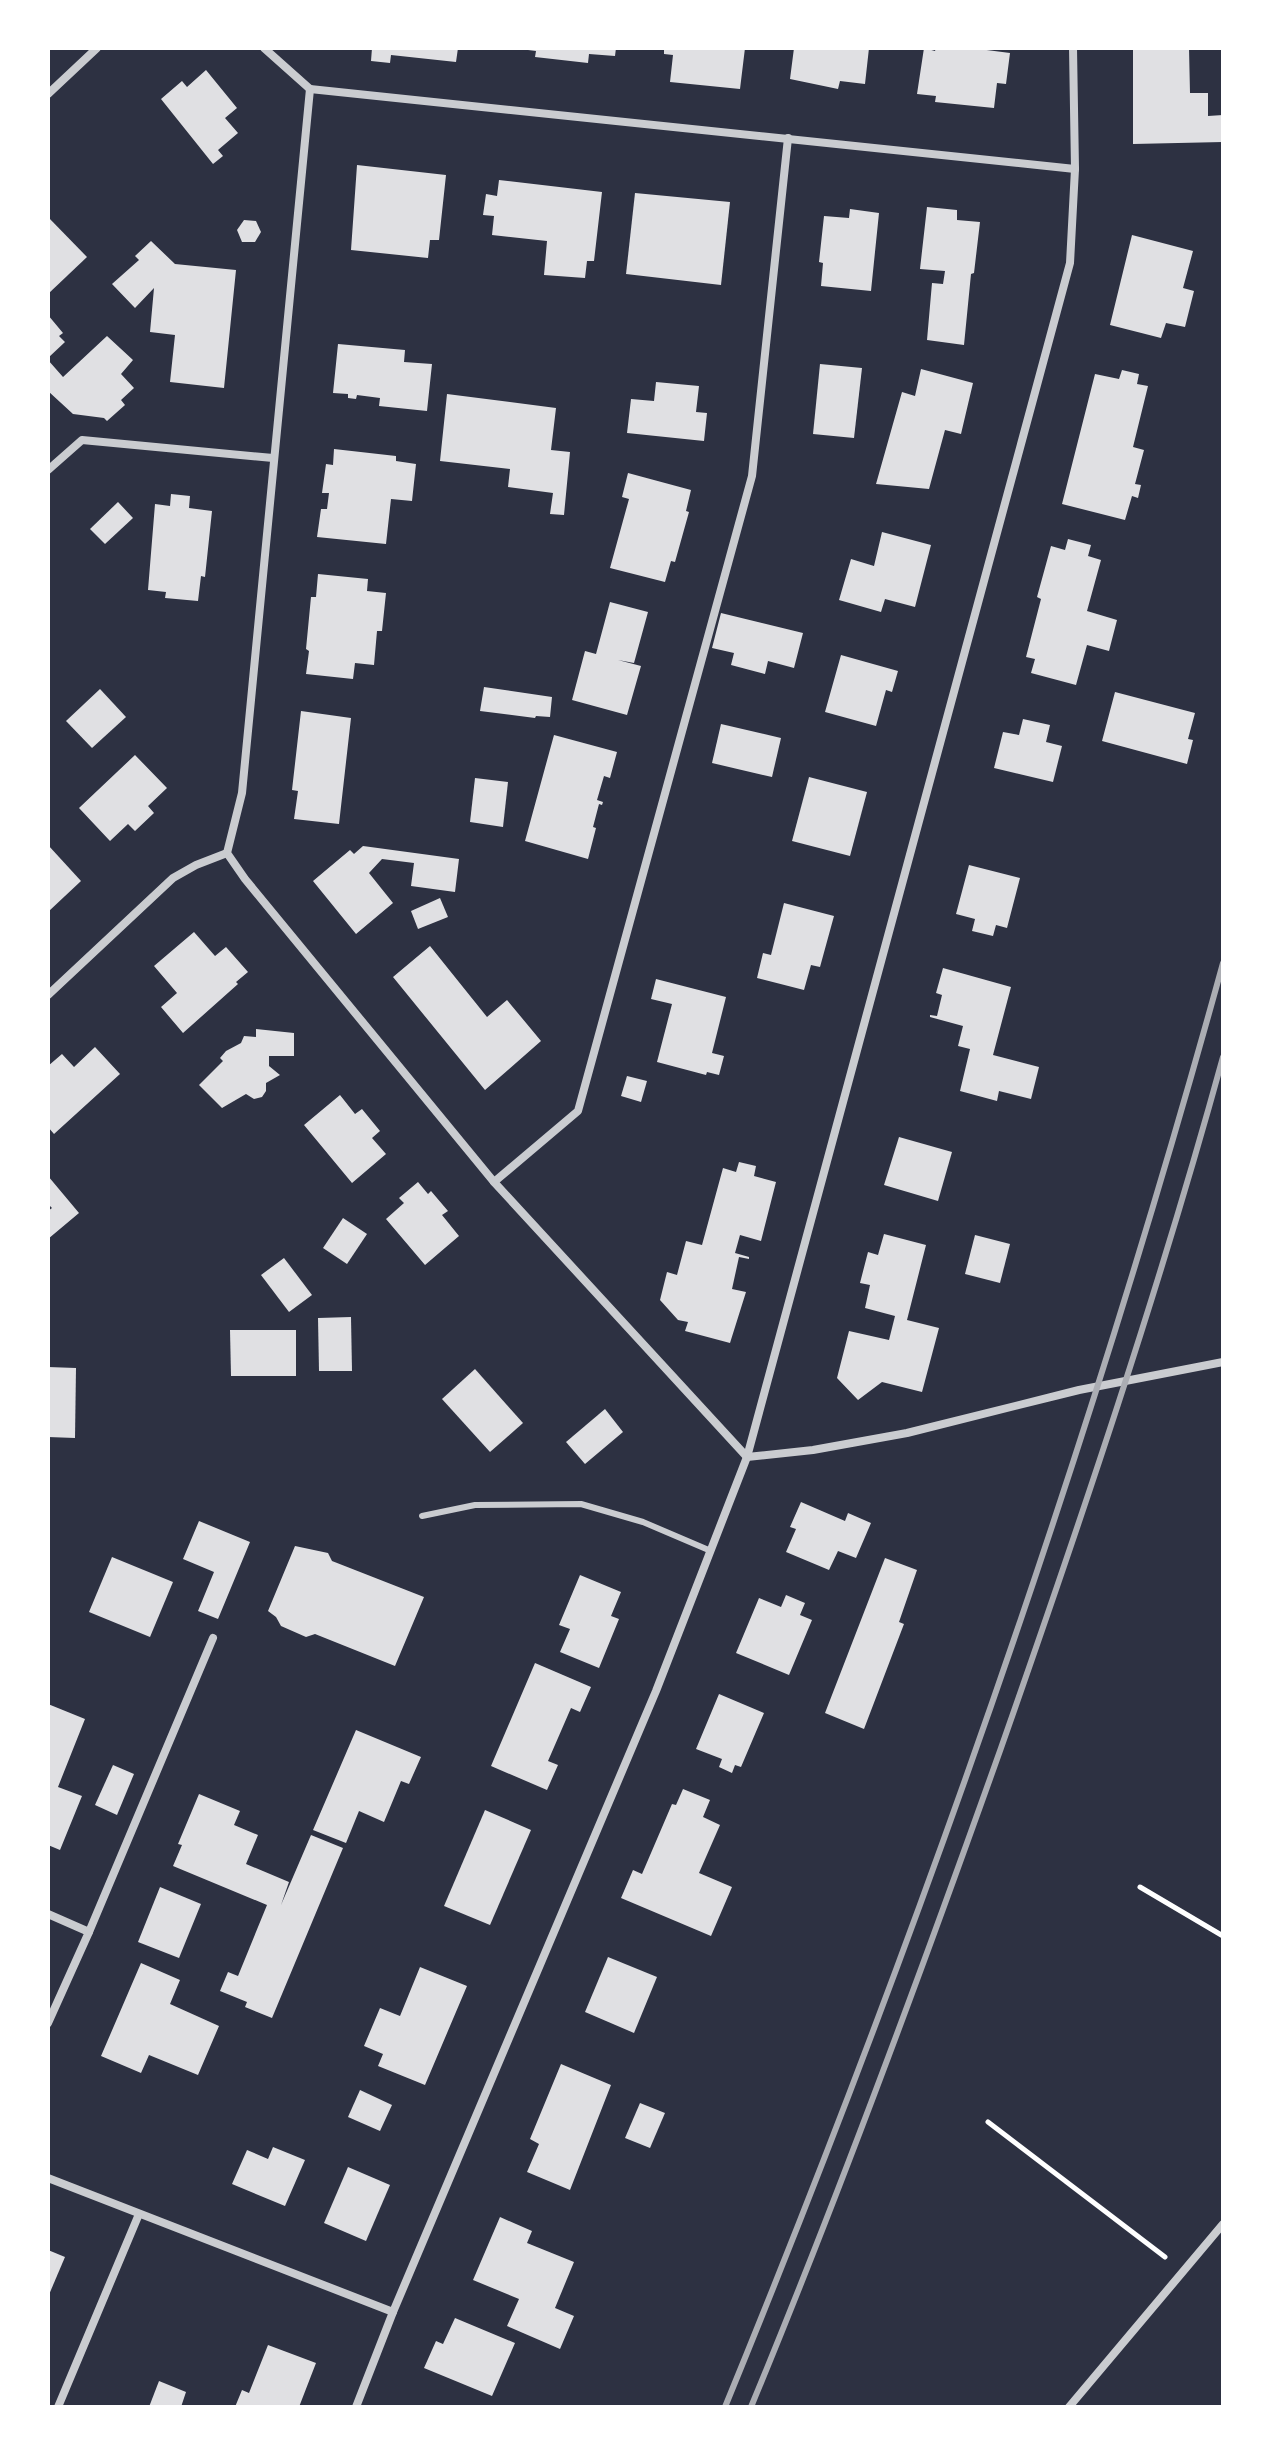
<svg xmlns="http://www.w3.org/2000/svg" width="1271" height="2455" viewBox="0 0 1271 2455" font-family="'Open Sans',sans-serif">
<rect width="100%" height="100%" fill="#2d3142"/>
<g fill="#e0e0e3">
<path d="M372 48H458L456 62 391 55 390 63 371 61Z"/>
<path d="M528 48H616L615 56 589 54 588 63 535 57 536 51 528 50Z"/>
<path d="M664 48H745L740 89 670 82 673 55 664 54Z"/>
<path d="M794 48H869L865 84 840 81 838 89 790 79Z"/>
<path d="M924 48 935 51 936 48H971L1010 53 1006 84 997 83 994 108 935 102 936 96 917 94Z"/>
<path d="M1133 48H1189L1190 93H1208V116L1223 115V142L1133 144Z"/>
<path d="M206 70 237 108 225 118 238 133 218 150 223 156 213 164 161 99 182 81 187 87Z"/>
<path d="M357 165 446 175 439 240H430L428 258 351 250Z"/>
<path d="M499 180 602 192 594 261H587L585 278 544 275 547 241 492 235 494 216 483 215 486 194 497 196Z"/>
<path d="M635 193 730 202 721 285 626 274Z"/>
<path d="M927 207 957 210V220L980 222 974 273 971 274 964 345 927 340 932 283 943 284 945 271 920 269Z"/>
<path d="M850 209 879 213 871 291 821 286 823 263 819 262 824 216 849 218Z"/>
<path d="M48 217 87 257 48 294Z"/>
<path d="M244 220 256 221 261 232 255 242H242L237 230Z"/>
<path d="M1132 235 1193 251 1183 288 1194 291 1185 327 1166 323 1161 338 1110 325Z"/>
<path d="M151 241 175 264 236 270 224 388 170 382 175 335 150 332 154 288 135 308 112 284 139 260 135 256Z"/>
<path d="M48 315 63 333 59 336 65 342 48 358Z"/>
<path d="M107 336 133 360 121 374 134 388 121 400 125 405 107 421 104 418 73 414 48 391V360L63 377Z"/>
<path d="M338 344 405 350 404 362 432 364 427 411 379 406 380 398 357 395 356 399 348 398V394L333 393Z"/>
<path d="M820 364 862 368 854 438 813 434Z"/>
<path d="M921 369 973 383 961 434 945 430 929 489 876 484 902 392 915 396Z"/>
<path d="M1122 370 1139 374 1137 384 1148 386 1133 447 1144 450 1135 484 1141 485 1138 498 1132 496 1125 520 1062 504 1095 374 1119 379Z"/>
<path d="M656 382 699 386 696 412 707 413 704 441 627 433 631 399 654 401Z"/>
<path d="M447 394 556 408 551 450 570 452 564 515 550 514 553 493 508 487 510 469 440 461Z"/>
<path d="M334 449 396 456V461L416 464 412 501 391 499 386 544 317 537 321 509H327L329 493H322L326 464 333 465Z"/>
<path d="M628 473 691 490 686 511 689 512 675 562 671 561 665 582 610 568 629 499 622 497Z"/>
<path d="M171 494 190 496 189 508 212 511 205 577 201 576 198 601 165 598 166 592 148 590 155 504 170 506Z"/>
<path d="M118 502 133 518 105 544 90 529Z"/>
<path d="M882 532 931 545 915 607 885 599 881 612 839 600 851 559 874 566Z"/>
<path d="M1068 539 1091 545 1088 556 1101 560 1087 611 1117 620 1109 651 1087 645 1076 685 1031 673 1035 659 1026 657 1041 599 1037 597 1051 546 1065 550Z"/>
<path d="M318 574 368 579 367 591 386 593 382 631H377L374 665 355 663 353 679 306 674 309 651 306 649 311 597H316Z"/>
<path d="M610 602 648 612 634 663 618 660 641 666 627 715 572 700 585 651 596 654Z"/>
<path d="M721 613 803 633 794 668 768 661 765 674 731 665 734 653 712 648Z"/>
<path d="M841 655 898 671 892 692 886 690 876 726 825 712Z"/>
<path d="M484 687 552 697 550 717 536 716 535 718 480 711Z"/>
<path d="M100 689 126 717 92 748 66 721Z"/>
<path d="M1115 692 1195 713 1188 739 1193 740 1187 764 1102 741Z"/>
<path d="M301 711 351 718 339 824 294 819 298 791 292 790Z"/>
<path d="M1023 719 1050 725 1046 742 1062 746 1053 782 994 768 1003 732 1019 735Z"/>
<path d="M721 724 781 738 772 777 712 763Z"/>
<path d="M554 735 617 752 610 778 604 776 597 800 603 802 602 805 599 804 593 827 596 828 588 859 525 841Z"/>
<path d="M135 755 167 788 148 806 154 813 135 831 128 824 110 841 79 808Z"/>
<path d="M809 777 867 792 850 856 792 841Z"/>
<path d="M475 778 508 782 503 827 470 822Z"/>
<path d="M48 845 81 881 48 912Z"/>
<path d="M363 846 459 859 455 892 411 886 414 863 382 859 369 873 393 903 356 934 313 881 350 850 354 854Z"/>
<path d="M969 865 1020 878 1007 928 996 925 993 936 972 931 975 919 956 914Z"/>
<path d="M440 898 448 917 418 929 411 911Z"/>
<path d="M784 903 834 916 820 967 811 965 804 990 757 978 763 953 771 955Z"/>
<path d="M194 932 215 956 226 947 248 972 236 982 238 984 183 1033 161 1007 177 993 154 966Z"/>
<path d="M430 946 487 1017 507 1000 541 1041 485 1090 393 977Z"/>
<path d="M943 968 1011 987 993 1055 1039 1067 1031 1099 999 1091 997 1101 960 1091 970 1049 958 1046 963 1026 930 1017V1015L937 1016 942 995 936 993Z"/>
<path d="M656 979 726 997 712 1053 724 1056 719 1075 707 1072 706 1075 657 1062 672 1004 651 999Z"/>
<path d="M256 1029 294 1033V1056H269V1066L280 1075 266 1083V1091L262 1097 254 1099 246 1094 222 1108 199 1085 223 1061 220 1058 226 1051 241 1043 244 1036 256 1037Z"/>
<path d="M95 1047 120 1074 54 1134 48 1127V1066L62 1054 74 1067Z"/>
<path d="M627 1076 647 1081 641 1102 621 1096Z"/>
<path d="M340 1095 355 1114 362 1109 380 1131 372 1138 386 1154 352 1183 304 1125Z"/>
<path d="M899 1137 952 1152 938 1201 884 1185Z"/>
<path d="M739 1162 756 1166 754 1176 776 1182 761 1241 740 1235 735 1253 749 1257V1259L739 1257 732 1289 746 1292 730 1343 685 1331 688 1322 678 1320 660 1300 667 1272 677 1275 686 1241 702 1245 723 1168 736 1172Z"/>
<path d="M48 1176 79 1213 48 1239V1211L52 1208 48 1204Z"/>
<path d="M418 1182 428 1194 431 1191 448 1211 442 1215 459 1236 425 1265 386 1219 404 1203 399 1198Z"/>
<path d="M343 1218 367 1234 347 1264 323 1248Z"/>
<path d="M884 1234 926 1245 907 1320 939 1328 922 1392 882 1382 858 1400 837 1378 849 1331 889 1340 895 1316 865 1308 870 1285 860 1283 868 1252 878 1255Z"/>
<path d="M975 1235 1010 1244 1000 1283 965 1274Z"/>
<path d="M284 1258 312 1295 289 1312 261 1275Z"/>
<path d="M351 1317 352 1371H319L318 1318Z"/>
<path d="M230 1330H296V1376H231Z"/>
<path d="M48 1367 76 1368 75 1438 48 1437Z"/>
<path d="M475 1369 523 1423 490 1452 442 1399Z"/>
<path d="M605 1409 623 1432 585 1464 566 1442Z"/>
<path d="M801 1502 845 1521 848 1513 871 1523 856 1558 838 1551 829 1570 786 1552 796 1529 790 1527Z"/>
<path d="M199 1521 250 1542 218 1619 198 1611 214 1572 183 1559Z"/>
<path d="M295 1546 328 1553 332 1561 424 1597 395 1666 315 1634 306 1637 281 1626 276 1617 268 1611Z"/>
<path d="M112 1557 173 1582 150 1637 89 1612Z"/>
<path d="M885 1558 917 1570 899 1622 904 1624 864 1729 825 1713Z"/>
<path d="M580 1575 621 1592 611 1616 619 1619 599 1668 560 1652 570 1629 559 1625Z"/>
<path d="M786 1595 805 1603 800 1615 812 1620 789 1675 736 1653 759 1598 781 1607Z"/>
<path d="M535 1663 591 1687 580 1712 571 1708 548 1761 558 1765 547 1790 491 1766Z"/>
<path d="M719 1694 764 1713 741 1767 735 1765 732 1773 719 1767 722 1759 696 1749Z"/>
<path d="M48 1704 85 1719 58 1787 82 1796 60 1850 48 1845Z"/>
<path d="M356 1730 421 1757 409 1784 401 1781 384 1822 359 1811 346 1843 313 1830Z"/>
<path d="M113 1765 134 1774 117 1815 95 1805Z"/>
<path d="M683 1789 710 1800 703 1817 720 1825 699 1873 732 1887 711 1936 621 1898 633 1870 642 1874 672 1804 676 1805Z"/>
<path d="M199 1794 240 1811 234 1825 258 1835 246 1864 289 1882 281 1905 311 1835 343 1848 272 2018 245 2007 247 2002 220 1991 228 1972 238 1976 267 1905 173 1866 182 1845 178 1844Z"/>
<path d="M485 1810 531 1830 490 1925 444 1906Z"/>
<path d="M160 1887 201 1904 179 1958 138 1942Z"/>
<path d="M608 1957 657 1977 634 2033 585 2012Z"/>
<path d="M141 1963 180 1980 170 2004 219 2026 198 2075 149 2055 141 2073 101 2056Z"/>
<path d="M420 1967 467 1986 425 2085 378 2066 383 2054 364 2046 380 2008 400 2016Z"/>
<path d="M561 2064 611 2085 570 2190 527 2172 539 2144 530 2139Z"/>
<path d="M360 2090 392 2105 380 2131 348 2117Z"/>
<path d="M640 2103 665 2113 650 2148 625 2138Z"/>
<path d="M273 2147 305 2160 285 2206 232 2184 247 2150 268 2159Z"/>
<path d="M348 2167 390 2185 366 2241 324 2223Z"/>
<path d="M500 2217 532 2231 527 2243 574 2262 555 2308 574 2316 560 2349 507 2326 519 2299 473 2280Z"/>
<path d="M48 2250 65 2257 48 2297Z"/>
<path d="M455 2318 515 2343 492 2396 424 2368 436 2341 443 2344Z"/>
<path d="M268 2345 316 2363 299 2407H235L242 2390 249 2393Z"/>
<path d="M159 2381 186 2392 181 2407H149Z"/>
</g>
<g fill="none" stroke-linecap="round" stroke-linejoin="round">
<g stroke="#fff" stroke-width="5">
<path d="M1140 1887 1223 1936"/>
<path d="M988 2122 1165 2257"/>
</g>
<path stroke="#caccd0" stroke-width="6" d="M422 1516 475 1505 581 1504 643 1522 711 1551"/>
<g stroke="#caccd0" stroke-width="8">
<path d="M264 48 310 89 1075 169"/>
<path d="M310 89 242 793 227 853 245 879 494 1182 747 1457 813 1450 907 1433 1079 1390 1223 1362"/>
<path d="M48 94 97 48"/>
<path d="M48 470 82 440 273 458"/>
<path d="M48 995 173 878 196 865 227 853"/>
<path d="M494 1182 578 1111 752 476 788 138"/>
<path d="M48 1914 89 1932 48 2023"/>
<path d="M89 1932 213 1638"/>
<path d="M48 2178 393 2312"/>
<path d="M58 2407 139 2214"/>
<path d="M356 2407 393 2312 656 1691 747 1457 1070 263 1075 169 1073 48"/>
<path d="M1069 2407 1223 2224"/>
</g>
<g stroke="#abadb3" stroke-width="6">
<path d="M725 2407C918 1936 1088 1454 1223 963"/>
<path d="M751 2407C841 2190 922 1970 1001 1748 1081 1520 1159 1290 1223 1057"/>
</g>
</g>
<rect width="1271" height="2455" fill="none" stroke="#ffffff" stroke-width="100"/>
</svg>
